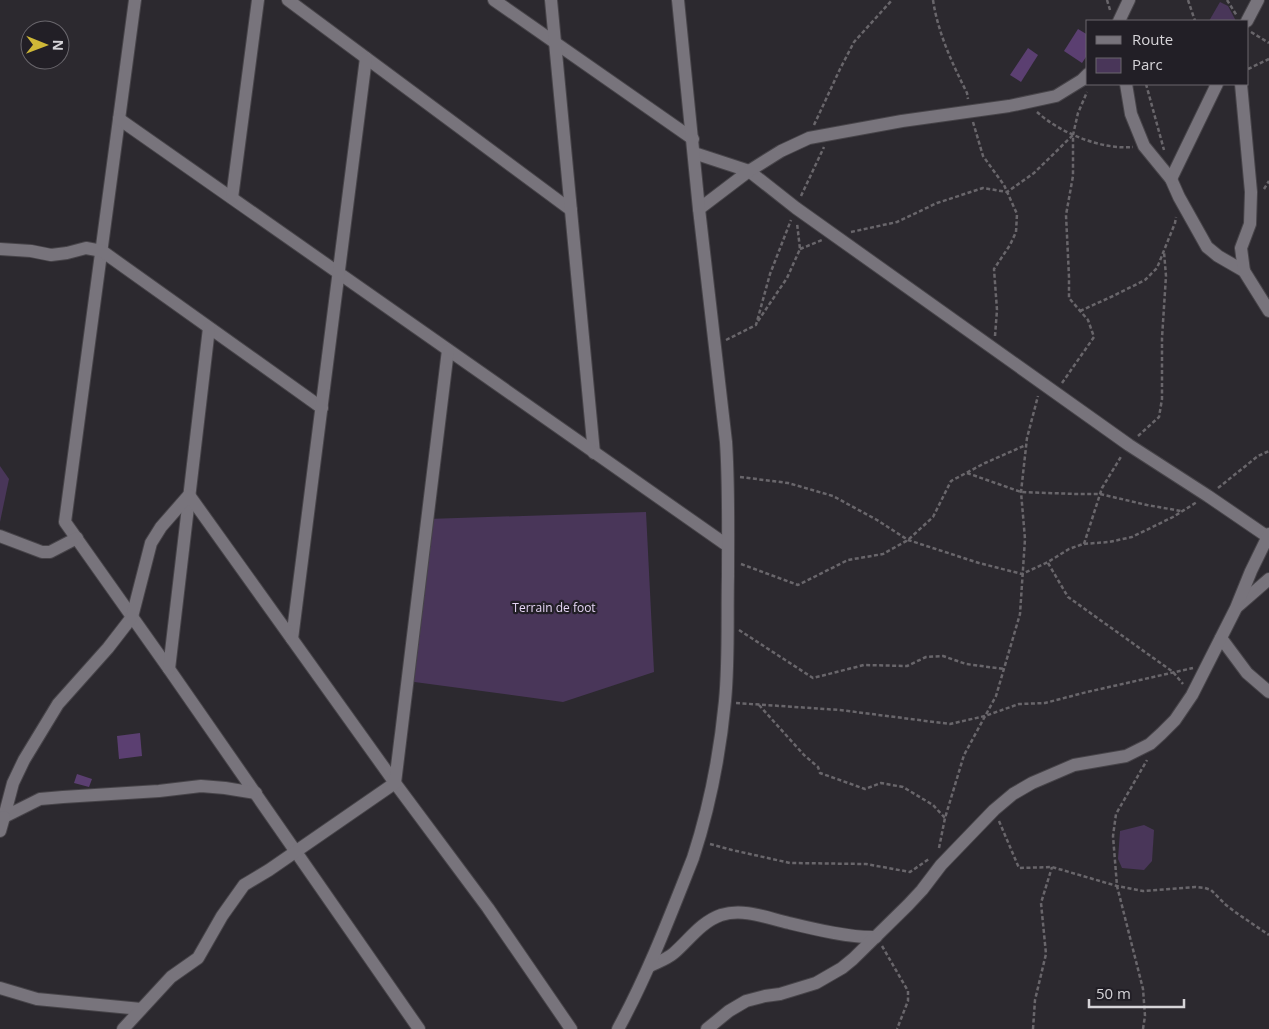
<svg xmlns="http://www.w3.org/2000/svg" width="1269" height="1029" viewBox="0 0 1269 1029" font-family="'Open Sans',sans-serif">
<rect width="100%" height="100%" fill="#2c292f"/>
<g fill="#493659">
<path d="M1220 2 1228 6 1236 21H1209Z"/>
<path d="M0 466 9 479 0 522Z"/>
<path d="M646 512 654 672 563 702 407 681 427 519Z"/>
<path d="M1144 825 1154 830 1152 861 1144 870 1122 868 1118 859 1120 831Z"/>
</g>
<g fill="#5b3f71">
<path d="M1078 29 1088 35V54L1082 63 1064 51Z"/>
<path d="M1028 48 1038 55 1021 82 1010 75Z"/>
<path d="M140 733 142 756 119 759 117 736Z"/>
<path d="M77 774 92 779 89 787 74 783Z"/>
</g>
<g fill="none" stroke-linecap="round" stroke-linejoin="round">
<defs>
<g id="minor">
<path d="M135 0 65 522 169 669 419 1029"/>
<path d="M288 0 571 210"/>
<path d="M494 0 693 139"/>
<path d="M551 0 594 453"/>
<path d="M1119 21 1129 0"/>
<path d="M1247 21 1258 0"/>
<path d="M1126 84 1131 114 1144 146 1171 179 1179 197 1207 247 1218 256 1244 271 1269 311"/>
<path d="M1241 84 1251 192 1250 224 1241 248 1244 271"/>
<path d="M119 119 728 546"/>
<path d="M694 153 749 171 796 208 1129 445 1208 496 1268 537"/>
<path d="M1171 179 1217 84"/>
<path d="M232 198 258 0"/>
<path d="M699 209 749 171 781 151 809 138 902 121 1009 106 1056 96 1082 80 1088 74"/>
<path d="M0 249 31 251 51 255 67 253 86 248 102 251 322 408"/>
<path d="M0 536 42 552H50L77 538"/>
<path d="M1238 606 1269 579"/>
<path d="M1221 638 1247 673 1269 692"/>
<path d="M292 639 366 58"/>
<path d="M169 669 209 328"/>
<path d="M256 793 225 788 201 786 159 791 63 797 40 799 4 817 13 783 24 760 58 704 108 648 132 617 151 543 161 527 189 495 395 783 488 908 571 1029"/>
<path d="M0 819 4 817 0 831"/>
<path d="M650 966C658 962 667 959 674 953 689 940 701 922 721 915 744 908 767 918 789 923 814 929 851 938 876 937"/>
<path d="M0 988 37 999 141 1009"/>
<path d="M123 1029 171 977 198 958 222 916 244 885 269 870 395 783 448 350"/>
<path d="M707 1029 729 1011 746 1001 765 996 780 994 816 983 842 968 853 959 908 905 922 890 941 865 994 810 1013 794 1032 783 1074 765 1126 756 1150 744 1161 734 1175 720 1192 695 1236 608 1251 571 1269 534"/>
</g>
<path id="secondary" d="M618 1029C648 974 670 916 693 858 709 809 720 753 725 701 729 660 727 617 728 576 728 531 729 487 726 442L699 209 678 0"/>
</defs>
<use href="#minor" stroke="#474449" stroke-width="14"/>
<use href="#secondary" stroke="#474449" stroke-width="14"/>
<g stroke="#69666b" stroke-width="2.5" stroke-dasharray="4 2.5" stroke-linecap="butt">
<path d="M933 0C938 33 952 63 967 93L968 99"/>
<path d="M1107 0 1110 10"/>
<path d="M1188 0 1195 21"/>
<path d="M1227 0 1237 16"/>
<path d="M1251 32 1269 43"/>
<path d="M1248 69 1269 59"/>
<path d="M1146 84 1164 150"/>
<path d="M1037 112C1060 133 1102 150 1133 147"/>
<path d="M973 122 983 156 1004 185 1017 214 1016 232 1010 245 994 269 997 310 995 336"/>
<path d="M814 125 840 69 854 42 892 0"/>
<path d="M1264 189 1269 181"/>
<path d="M801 196 824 147"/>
<path d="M851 232 897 222 937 203 983 188 1007 192 1034 173 1073 135"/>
<path d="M800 249 822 240"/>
<path d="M1080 311 1113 296 1145 280 1157 268 1175 223 1176 217"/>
<path d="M758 321 787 278 800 249 797 223"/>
<path d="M726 340 756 325 770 274 791 220"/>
<path d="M1062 383 1094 337 1088 320 1069 298V277L1066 215 1073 176V135L1078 113 1087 92"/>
<path d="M1138 436 1159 417 1162 399V338L1166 276 1164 252"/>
<path d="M967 473 1021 492 1076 494H1100L1147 505 1181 511"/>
<path d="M740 477 788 483 833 496 877 520 908 540 979 563 1022 574 1048 562 1069 549 1083 544 1109 542 1132 537 1173 517 1197 502"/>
<path d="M1218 488 1258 456 1269 451"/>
<path d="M1084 544 1102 488 1122 455"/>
<path d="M1048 563 1068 597 1173 672 1183 684"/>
<path d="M741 564 798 585 848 560 883 554 908 540 933 517 951 481 985 463 1026 445"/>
<path d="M739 630 813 678 864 665 907 666 926 657 943 656 966 664 1004 669"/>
<path d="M736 703 840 710 950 724 985 716 1019 704 1045 703 1087 692 1193 668"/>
<path d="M759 705 804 755 818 767 820 773 865 789 881 783 903 787 933 805 945 818"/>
<path d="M999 821 1019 868 1052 867 1117 886 1143 891 1195 887 1205 888 1211 890 1226 905 1238 914 1269 935"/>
<path d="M710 844 732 850 790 863 866 864 910 872 929 859"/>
<path d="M939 848 945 818 964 755 996 696 1020 614 1025 539 1021 492 1027 438 1038 396"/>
<path d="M882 946 908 991V1001L897 1029"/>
<path d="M1033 1029 1035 1000 1046 954 1041 903 1052 867"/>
<path d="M1143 1029 1145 1016 1143 989 1117 886 1113 836 1116 814 1147 760"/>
</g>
<use href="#minor" stroke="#78747c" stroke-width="12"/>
<use href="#secondary" stroke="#78747c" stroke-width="12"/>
</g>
<g text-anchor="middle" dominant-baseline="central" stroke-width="4.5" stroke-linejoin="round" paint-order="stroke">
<g font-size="12" fill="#e6d5f5" stroke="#221f26">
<text x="554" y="607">Terrain de foot</text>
</g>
</g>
<rect x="1086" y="20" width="162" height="65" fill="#221f26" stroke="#6a676d"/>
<rect x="1096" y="36" width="25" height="8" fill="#78747c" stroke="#6a676d"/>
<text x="1132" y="45" font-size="15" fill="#d6d4d8">Route</text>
<rect x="1096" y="58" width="25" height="15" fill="#493659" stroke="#6a676d"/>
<text x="1132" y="70" font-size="15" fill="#d6d4d8">Parc</text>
<g transform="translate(45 45) rotate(91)"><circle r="24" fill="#221f26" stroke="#6a676d"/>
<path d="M0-4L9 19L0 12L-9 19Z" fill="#cfb837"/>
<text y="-8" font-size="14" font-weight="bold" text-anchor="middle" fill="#d6d4d8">N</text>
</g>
<path d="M1089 999v8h95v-8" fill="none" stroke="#d6d4d8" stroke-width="2.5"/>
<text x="1096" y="999" font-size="15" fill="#d6d4d8" stroke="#221f26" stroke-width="4" paint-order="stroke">50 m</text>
</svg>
